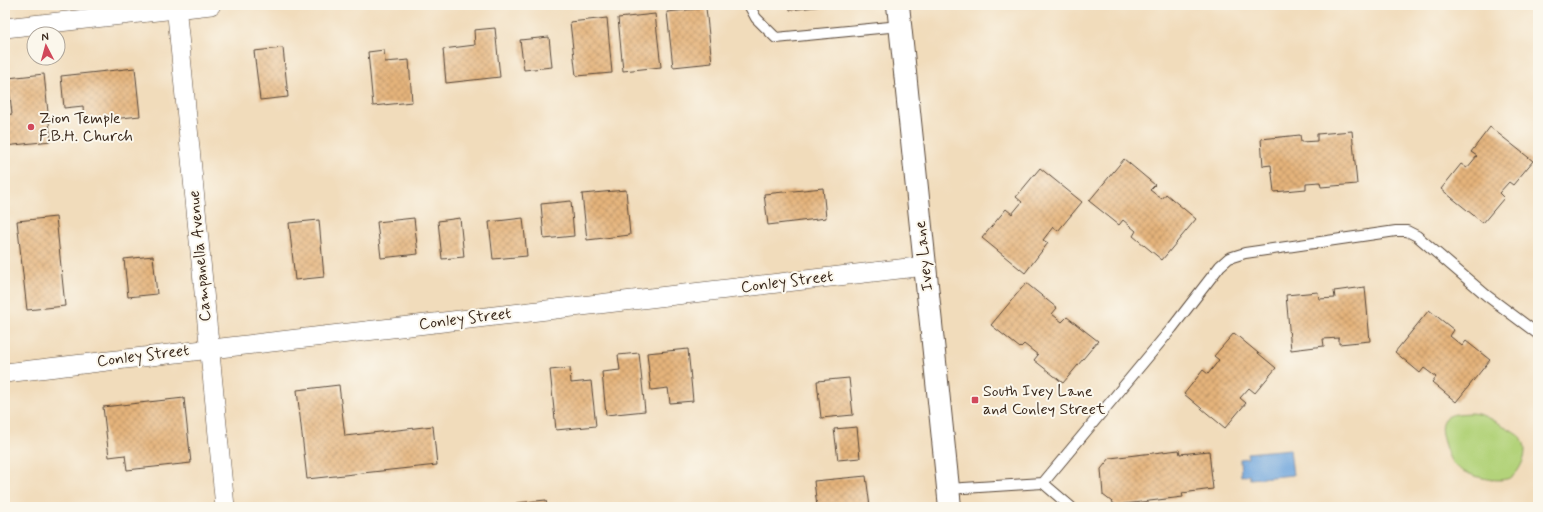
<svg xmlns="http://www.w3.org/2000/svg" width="1543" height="512" viewBox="0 0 1543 512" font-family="Mynerve,sans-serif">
<defs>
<pattern id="building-cross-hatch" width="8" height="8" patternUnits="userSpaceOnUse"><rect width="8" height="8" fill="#e5b47c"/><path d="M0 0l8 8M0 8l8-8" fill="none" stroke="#bb9365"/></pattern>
</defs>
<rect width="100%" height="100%" fill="#fbf7ec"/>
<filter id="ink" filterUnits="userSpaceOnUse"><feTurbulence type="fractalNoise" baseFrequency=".025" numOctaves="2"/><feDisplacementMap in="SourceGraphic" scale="8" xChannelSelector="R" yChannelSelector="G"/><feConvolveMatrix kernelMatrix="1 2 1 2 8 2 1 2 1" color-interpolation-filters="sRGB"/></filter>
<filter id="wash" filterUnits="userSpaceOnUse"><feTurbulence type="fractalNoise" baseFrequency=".012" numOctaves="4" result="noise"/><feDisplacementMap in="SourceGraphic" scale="16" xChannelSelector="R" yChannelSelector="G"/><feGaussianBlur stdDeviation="0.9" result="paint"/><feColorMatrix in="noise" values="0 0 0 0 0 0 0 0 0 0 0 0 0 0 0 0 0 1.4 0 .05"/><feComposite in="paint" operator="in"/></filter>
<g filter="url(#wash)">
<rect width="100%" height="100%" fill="#f1dcbb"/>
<path fill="#b3d37a" stroke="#777e4c" d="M1469 413C1474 413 1479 414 1484 416 1491 419 1517 432 1521 437 1525 443 1526 452 1524 458 1522 464 1518 472 1513 476 1501 486 1463 475 1453 464 1448 457 1445 447 1443 438 1441 432 1440 423 1445 418 1451 413 1462 414 1469 413Z"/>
<path fill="#6fa6dd" stroke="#55687e" d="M1290 449 1293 475 1250 479 1249 475 1241 476 1240 459 1248 458 1247 453Z"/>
<g id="blocks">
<g fill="url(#building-cross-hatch)">
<path d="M790 5H823V6L790 10Z"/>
<path d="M706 8 712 63 673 67 667 12Z"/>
<path d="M655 14 661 67 623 71 618 18Z"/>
<path d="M607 18 612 73 576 76 570 22Z"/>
<path d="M495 28 500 77 446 83 443 49 475 45 474 30Z"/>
<path d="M549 37 552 67 524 70 520 40Z"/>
<path d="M283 48 288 97 260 100 254 51Z"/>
<path d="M384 50 385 62 409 60 412 102 373 106 368 52Z"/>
<path d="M135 68 140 116 84 122 83 106 64 108 61 76Z"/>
<path d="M44 74 51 141 5 146V115L12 114 8 78Z"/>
<path d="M1490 127 1533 161 1513 185 1509 182 1499 193 1504 198 1483 223 1441 189 1461 164 1467 168 1477 156 1471 152Z"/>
<path d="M1352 131 1357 184 1321 187 1320 182 1306 183V189L1274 192 1271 165 1263 166 1261 139 1300 135 1301 142 1317 141V134Z"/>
<path d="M1124 159 1155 185 1150 190 1162 199 1166 194 1196 219 1162 260 1133 236 1136 231 1123 220 1119 225 1089 201Z"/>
<path d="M1040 168 1082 202 1058 231 1053 227 1043 240 1048 243 1025 273 982 238 1006 209 1012 214 1022 202 1016 197Z"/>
<path d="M823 188 826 218 768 225 764 194Z"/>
<path d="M626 190 630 235 587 240 582 194Z"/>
<path d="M571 201 574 236 544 239 541 204Z"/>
<path d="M56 217 65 306 27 310 17 221Z"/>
<path d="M414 218 418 254 381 258 377 222Z"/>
<path d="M460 218 464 257 442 259 438 221Z"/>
<path d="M523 218 527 256 493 259 489 222Z"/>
<path d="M319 220 324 277 295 280 289 223Z"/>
<path d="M153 256 157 294 128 297 124 259Z"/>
<path d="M1026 283 1057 308 1052 314 1062 322 1067 317 1098 341 1063 383 1034 360 1038 355 1024 344 1020 348 991 325Z"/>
<path d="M1365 287 1370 341 1339 344V338L1323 339 1324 346 1291 350 1286 295 1318 292 1319 299 1335 298 1334 291Z"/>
<path d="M1429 310 1454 330 1450 336 1462 346 1466 341 1490 360 1456 402 1432 382 1436 377 1424 368 1420 373 1395 352Z"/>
<path d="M1234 333 1276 368 1255 393 1249 388 1240 398 1246 403 1225 428 1184 394 1203 370 1208 374 1219 360 1214 356Z"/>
<path d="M688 349 693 401 670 403 668 388 651 390 647 353Z"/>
<path d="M639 353 645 411 606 415 602 372 620 370 618 355Z"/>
<path d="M570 368 571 383 591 381 596 426 556 430 550 370Z"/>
<path d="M849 378 853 415 821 418 817 381Z"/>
<path d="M339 385 345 436 433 426 437 465 307 479 297 390Z"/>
<path d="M184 398 191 463 127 470 125 455 109 457 103 407Z"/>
<path d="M857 427 860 458 838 460 834 429Z"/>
<path d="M1179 450 1180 454 1209 451 1213 489 1182 493 1183 497 1116 505 1103 495 1101 469 1110 458Z"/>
<path d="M866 476 870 507H817L814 481Z"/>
<path d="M546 500 547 507H516V503Z"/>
</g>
</g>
</g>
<g filter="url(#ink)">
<use href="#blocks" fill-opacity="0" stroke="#564536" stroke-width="1"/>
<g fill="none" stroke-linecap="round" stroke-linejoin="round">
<defs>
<g id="service">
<path d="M749 5 756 18 776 38 900 26"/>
<path d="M1043 483 1071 507"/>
<path d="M948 489 1043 483 1172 328 1220 266 1229 258 1245 253 1396 231H1407L1417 236 1486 295 1538 334"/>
</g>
<g id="minor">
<path d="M176 5 225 507"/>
<path d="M5 28 211 5"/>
<path d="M5 373 925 266"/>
</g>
<path id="tertiary" d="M898 5 950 507"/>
</defs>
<use href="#service" stroke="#564536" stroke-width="12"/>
<use href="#minor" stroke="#564536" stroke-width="20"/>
<use href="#tertiary" stroke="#564536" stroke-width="24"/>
<use href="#service" stroke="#fff" stroke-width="10"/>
<use href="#minor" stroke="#fff" stroke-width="19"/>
<use href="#tertiary" stroke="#fff" stroke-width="22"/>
</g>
</g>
<g fill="#d1495b" stroke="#fbf7ec" stroke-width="1.5">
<circle cx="31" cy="127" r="4"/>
<rect x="971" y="396" width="8" height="8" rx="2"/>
</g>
<g text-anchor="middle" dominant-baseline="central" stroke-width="4" stroke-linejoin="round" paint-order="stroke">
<g font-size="16" fill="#3b2a1e" stroke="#fbf7ec" text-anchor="start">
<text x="39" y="118">Zion Temple<tspan x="39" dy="18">F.B.H. Church</tspan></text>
<text x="983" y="391">South Ivey Lane<tspan x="983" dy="18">and Conley Street</tspan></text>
</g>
<g font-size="16" fill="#3b2a1e" stroke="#fbf7ec">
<text transform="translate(200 256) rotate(-95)">Campanella Avenue</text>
<text transform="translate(924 256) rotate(-96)">Ivey Lane</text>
<text transform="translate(787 282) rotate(-7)">Conley Street</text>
<text transform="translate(465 319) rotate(-7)">Conley Street</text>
<text transform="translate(143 356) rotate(-7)">Conley Street</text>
</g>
</g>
<rect width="1543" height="512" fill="none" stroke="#fbf7ec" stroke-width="20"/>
<g transform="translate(46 46) rotate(354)"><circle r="19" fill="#fbf7ec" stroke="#aea59a"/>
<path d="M0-3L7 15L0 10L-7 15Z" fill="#d1495b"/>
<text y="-6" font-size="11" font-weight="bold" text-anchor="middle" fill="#3b2a1e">N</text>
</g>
</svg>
